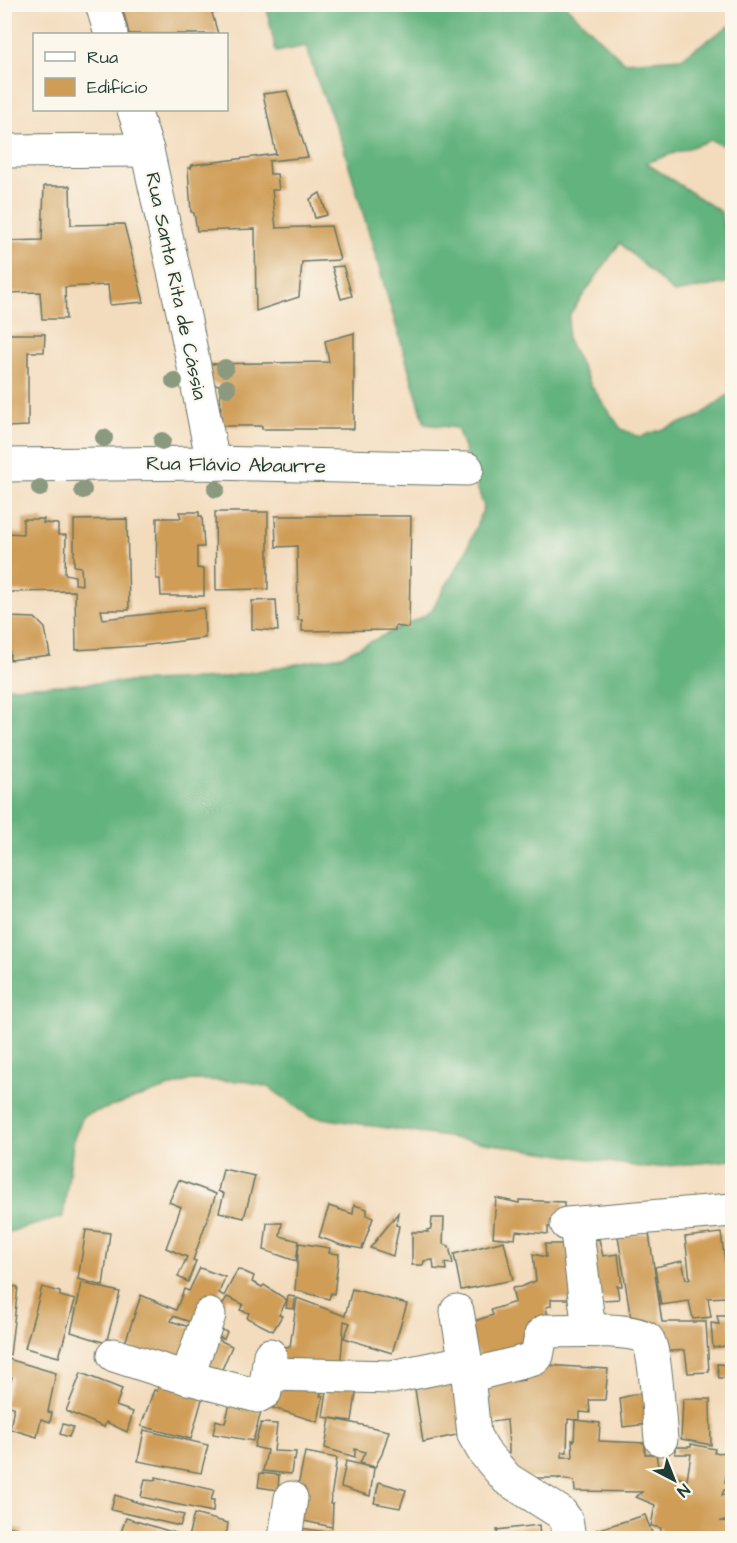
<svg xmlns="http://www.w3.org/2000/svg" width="737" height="1543" viewBox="0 0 737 1543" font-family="'Architects Daughter',sans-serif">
<rect width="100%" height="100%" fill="#fbf7ec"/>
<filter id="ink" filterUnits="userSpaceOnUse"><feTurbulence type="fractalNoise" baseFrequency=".0167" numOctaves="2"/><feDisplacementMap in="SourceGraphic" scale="12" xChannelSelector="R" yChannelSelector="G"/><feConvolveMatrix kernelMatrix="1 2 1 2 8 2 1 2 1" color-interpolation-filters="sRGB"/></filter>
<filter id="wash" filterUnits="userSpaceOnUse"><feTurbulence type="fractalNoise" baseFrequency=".008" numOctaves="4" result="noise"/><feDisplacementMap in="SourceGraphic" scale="24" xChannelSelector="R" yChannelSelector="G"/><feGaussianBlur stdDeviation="1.35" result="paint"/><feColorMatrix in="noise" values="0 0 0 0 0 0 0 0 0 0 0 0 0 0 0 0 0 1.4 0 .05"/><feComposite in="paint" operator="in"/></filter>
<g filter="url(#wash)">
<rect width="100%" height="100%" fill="#f3dcbd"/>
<path fill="#63b37e" stroke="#417859" stroke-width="1.5" d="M266 5H565L624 62 681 58 732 24V149L711 140 646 163 721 212 732 282 674 293 620 243 570 314 567 338 592 387 621 429 640 437 698 417 732 392V1160L647 1168 309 1116 270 1088 246 1081 191 1080 83 1116 74 1138 63 1217 5 1233V686L12 687 219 678 341 656 424 616 431 611 465 554 484 507 457 428 425 424 343 145 317 80 306 46 276 52Z"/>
<g id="blocks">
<g fill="#cf9d56" fill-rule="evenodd">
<path d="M144 4H237V5L212 13 218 34H129L123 10Z"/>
<path d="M287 91 308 157 269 161 270 174H277L279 190H272L276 228 331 226 340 260 302 262 299 297 256 311 255 229 197 231 194 213 191 212 188 168H191L192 165 276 154 263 94Z"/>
<path d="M44 186H70L71 225 124 224 144 302 110 305 108 285 65 287 66 319H42L40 292 4 293V241L42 240Z"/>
<path d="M320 193 327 215 315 218 310 199Z"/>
<path d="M343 266 352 296 341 299 332 267Z"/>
<path d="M354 333V429H262V426H221L220 385 205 383 204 364 329 362 325 341Z"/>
<path d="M4 334H45L44 352H28V426L4 427Z"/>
<path d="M179 512H199V516H202L204 547H197V568L204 569V596H161L160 579H156L157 518H181Z"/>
<path d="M215 512H268V589L216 590Z"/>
<path d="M275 516H411L409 628 395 626V630L302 631V620H298L297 546 276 547Z"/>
<path d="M23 519H44L43 523 58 524V535H66L65 574 75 576V584L82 585 81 567 74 566V520L127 519 129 610H101L103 619 204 608 205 638 140 646 76 650 75 591 9 592 7 533 23 534Z"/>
<path d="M276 600 278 631 252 629V601Z"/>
<path d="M8 617 35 618 45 628 50 655 10 660Z"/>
<path d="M223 1169 255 1176 244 1218 219 1212 224 1194 218 1191Z"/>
<path d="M179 1180 216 1194 193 1260 196 1261 188 1282 178 1277 187 1257 166 1248 181 1207 169 1202Z"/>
<path d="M496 1198 519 1203V1200L564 1202V1227H548V1234L516 1231 515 1239 493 1237Z"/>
<path d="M354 1205 367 1209V1215L373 1218 362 1249 341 1245 319 1237 329 1206 353 1214Z"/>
<path d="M398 1213 396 1225 399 1226 393 1256 370 1248Z"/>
<path d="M432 1218H444L443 1244 449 1246 453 1264 445 1263 446 1270 434 1269 433 1260 424 1261 423 1265H412V1232H428L427 1230 431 1229Z"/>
<path d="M267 1223H282L280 1236 299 1241 296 1261 264 1250Z"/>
<path d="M86 1230 110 1233 103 1286 78 1279Z"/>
<path d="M649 1233 662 1322H706L709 1372 688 1373 685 1350 659 1352 632 1327 618 1236Z"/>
<path d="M721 1233 725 1262H732V1316H729L726 1297 708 1298 711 1317 693 1319 689 1301 661 1305 655 1267 682 1261 686 1279H690L685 1237Z"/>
<path d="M599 1239 603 1256 618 1254 622 1286H617L619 1299 589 1301 582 1240Z"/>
<path d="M504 1241 513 1280 461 1290 454 1254Z"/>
<path d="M299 1243 330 1248 329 1253 339 1254 334 1294 331 1293 329 1299 295 1290Z"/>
<path d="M545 1244H573L578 1304H569L568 1299H551V1306L546 1307 550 1325 534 1356 486 1367 462 1325 493 1315 491 1310 515 1302 512 1288 520 1287 536 1281 533 1254 546 1257Z"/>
<path d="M200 1268 225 1277 219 1293 224 1296 238 1269 254 1276 252 1282 262 1287 264 1285 287 1300 279 1315 282 1316 273 1331 247 1318 249 1313 240 1310 243 1304 227 1297 222 1305 204 1299 196 1324 173 1316 171 1321 198 1330 181 1370 124 1346 141 1295 176 1310 184 1289 189 1291Z"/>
<path d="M82 1283 120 1292 106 1343 71 1332Z"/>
<path d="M4 1285 18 1287 10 1355 4 1354Z"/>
<path d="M42 1287 60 1292V1296L75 1300 59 1357 25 1348Z"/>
<path d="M352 1289 407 1304 392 1353 344 1338 350 1323 344 1321 340 1371 284 1370 271 1346 290 1347 297 1298 345 1316Z"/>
<path d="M288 1296 295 1297 294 1309 286 1308Z"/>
<path d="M717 1316H729L732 1345 713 1348 711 1323 719 1324Z"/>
<path d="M215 1328 227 1332 224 1339 212 1335Z"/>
<path d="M211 1336 232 1346 220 1374 198 1366Z"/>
<path d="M8 1359 56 1373 48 1412 52 1413 50 1422 41 1419 37 1437 10 1429 14 1407 4 1405 12 1377 4 1374Z"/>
<path d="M717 1364 732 1365V1378H719Z"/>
<path d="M545 1365 608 1369 605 1400H589L590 1413 580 1412V1419L575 1420 600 1423 599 1441 645 1443V1454H656L659 1472 687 1480 691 1454H675V1447H691V1444L715 1449 714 1453 732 1452V1469H727L725 1482 732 1483 730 1488 724 1490 722 1495H732V1521H720L732 1522V1538H660L661 1528 651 1526 655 1505 636 1497 642 1492 575 1491 574 1481 559 1479 560 1478H509V1446L507 1420 474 1424 477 1386 524 1380 523 1367ZM568 1419 575 1420 574 1441 572 1440 573 1457H562V1452H567Z"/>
<path d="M81 1373 122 1389 116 1406 133 1412 127 1432 106 1422 104 1427 66 1411Z"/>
<path d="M456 1377 466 1433 423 1442 415 1389Z"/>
<path d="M161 1381 204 1392 191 1439 141 1426 154 1390 157 1391Z"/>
<path d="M328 1385 357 1387 352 1421 323 1417Z"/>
<path d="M274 1387 323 1389 320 1396H323L318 1422 270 1407Z"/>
<path d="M653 1390 656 1423 623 1427 620 1398Z"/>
<path d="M683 1399H710L711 1445 681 1439Z"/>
<path d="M230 1404 261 1412 253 1441 213 1434 216 1420 225 1423Z"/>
<path d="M330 1418 389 1431 382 1454 375 1467 360 1463 365 1452 355 1449V1457L325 1448Z"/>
<path d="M261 1423 277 1424 274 1451 296 1452 295 1460 293 1459 291 1474 263 1471 267 1450 254 1447Z"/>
<path d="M63 1424 73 1427 69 1437 60 1434Z"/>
<path d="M144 1430 208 1445 201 1473 138 1461Z"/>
<path d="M305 1452 337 1458 330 1504H333L332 1527 290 1518 298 1486Z"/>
<path d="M346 1461 374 1468 370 1496 341 1487Z"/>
<path d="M260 1473 279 1475 278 1490 258 1487Z"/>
<path d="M156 1477 214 1490 211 1500H214L213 1512 141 1497 145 1479 156 1480Z"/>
<path d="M379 1482 406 1490 400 1508 374 1503Z"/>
<path d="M115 1495 145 1505 184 1515 180 1526 111 1510Z"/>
<path d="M194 1514 228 1523 227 1531 222 1538H119L126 1518 188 1537Z"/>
<path d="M645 1515 654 1538H599L596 1530Z"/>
<path d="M4 1525 24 1530 21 1538H4Z"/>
<path d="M539 1525 540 1538H498L497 1530Z"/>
<path d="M289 1526 332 1533 331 1538H287Z"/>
</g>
</g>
</g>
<g filter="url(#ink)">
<use href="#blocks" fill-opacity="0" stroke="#697564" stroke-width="1.5"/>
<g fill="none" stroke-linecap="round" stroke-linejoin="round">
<defs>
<g id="minor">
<path d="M102 4 111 34"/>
<path d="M134 110 147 150 185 321 213 463"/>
<path d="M4 151 147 150"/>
<path d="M4 465 213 463 467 469"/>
<path d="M567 1224 732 1210"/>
<path d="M576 1224 589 1330"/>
<path d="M457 1311 468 1376 474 1435 484 1452 507 1479 561 1513 566 1520 569 1538"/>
<path d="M114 1355 170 1373 258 1396 265 1392 270 1355"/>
<path d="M269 1374 392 1377 465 1362"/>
<path d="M468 1376 534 1359 537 1356 541 1335 546 1331C564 1331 635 1327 647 1339 656 1348 659 1423 661 1439"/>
<path d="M187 1378 209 1315"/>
<path d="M285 1538 291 1498"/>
</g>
</defs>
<use href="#minor" stroke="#697564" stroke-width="35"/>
<use href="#minor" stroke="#fff" stroke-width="33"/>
</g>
<g fill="#8b997f">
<circle cx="225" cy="368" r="9"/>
<circle cx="174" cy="381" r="9"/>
<circle cx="227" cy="388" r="9"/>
<circle cx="104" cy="438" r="9"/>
<circle cx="162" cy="441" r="9"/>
<circle cx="40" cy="488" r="9"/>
<circle cx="216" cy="489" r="9"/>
<circle cx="83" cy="490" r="9"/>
</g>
</g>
<g text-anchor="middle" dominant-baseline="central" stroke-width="4.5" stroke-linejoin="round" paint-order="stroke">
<g font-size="20" fill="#1f3d34" stroke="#fbf7ec">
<text transform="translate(176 286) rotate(78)">Rua Santa Rita de Cássia</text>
<text transform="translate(236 465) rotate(1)">Rua Flávio Abaurre</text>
</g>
</g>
<rect width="737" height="1543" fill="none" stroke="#fbf7ec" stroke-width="24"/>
<rect x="33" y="33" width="195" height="78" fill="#fbf7ec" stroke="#a3ada2" stroke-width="1.5"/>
<rect x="45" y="52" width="30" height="9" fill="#ffffff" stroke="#a3ada2" stroke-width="1.5"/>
<text x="87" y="63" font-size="18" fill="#1f3d34">Rua</text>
<rect x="45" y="78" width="30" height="18" fill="#cf9d56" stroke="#a3ada2" stroke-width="1.5"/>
<text x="87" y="93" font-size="18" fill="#1f3d34">Edifício</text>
<g transform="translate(674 1480) rotate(138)" stroke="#fbf7ec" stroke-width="4.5" paint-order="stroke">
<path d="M0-4.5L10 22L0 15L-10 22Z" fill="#1f3d34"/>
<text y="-9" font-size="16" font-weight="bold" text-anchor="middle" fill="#1f3d34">N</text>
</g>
</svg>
